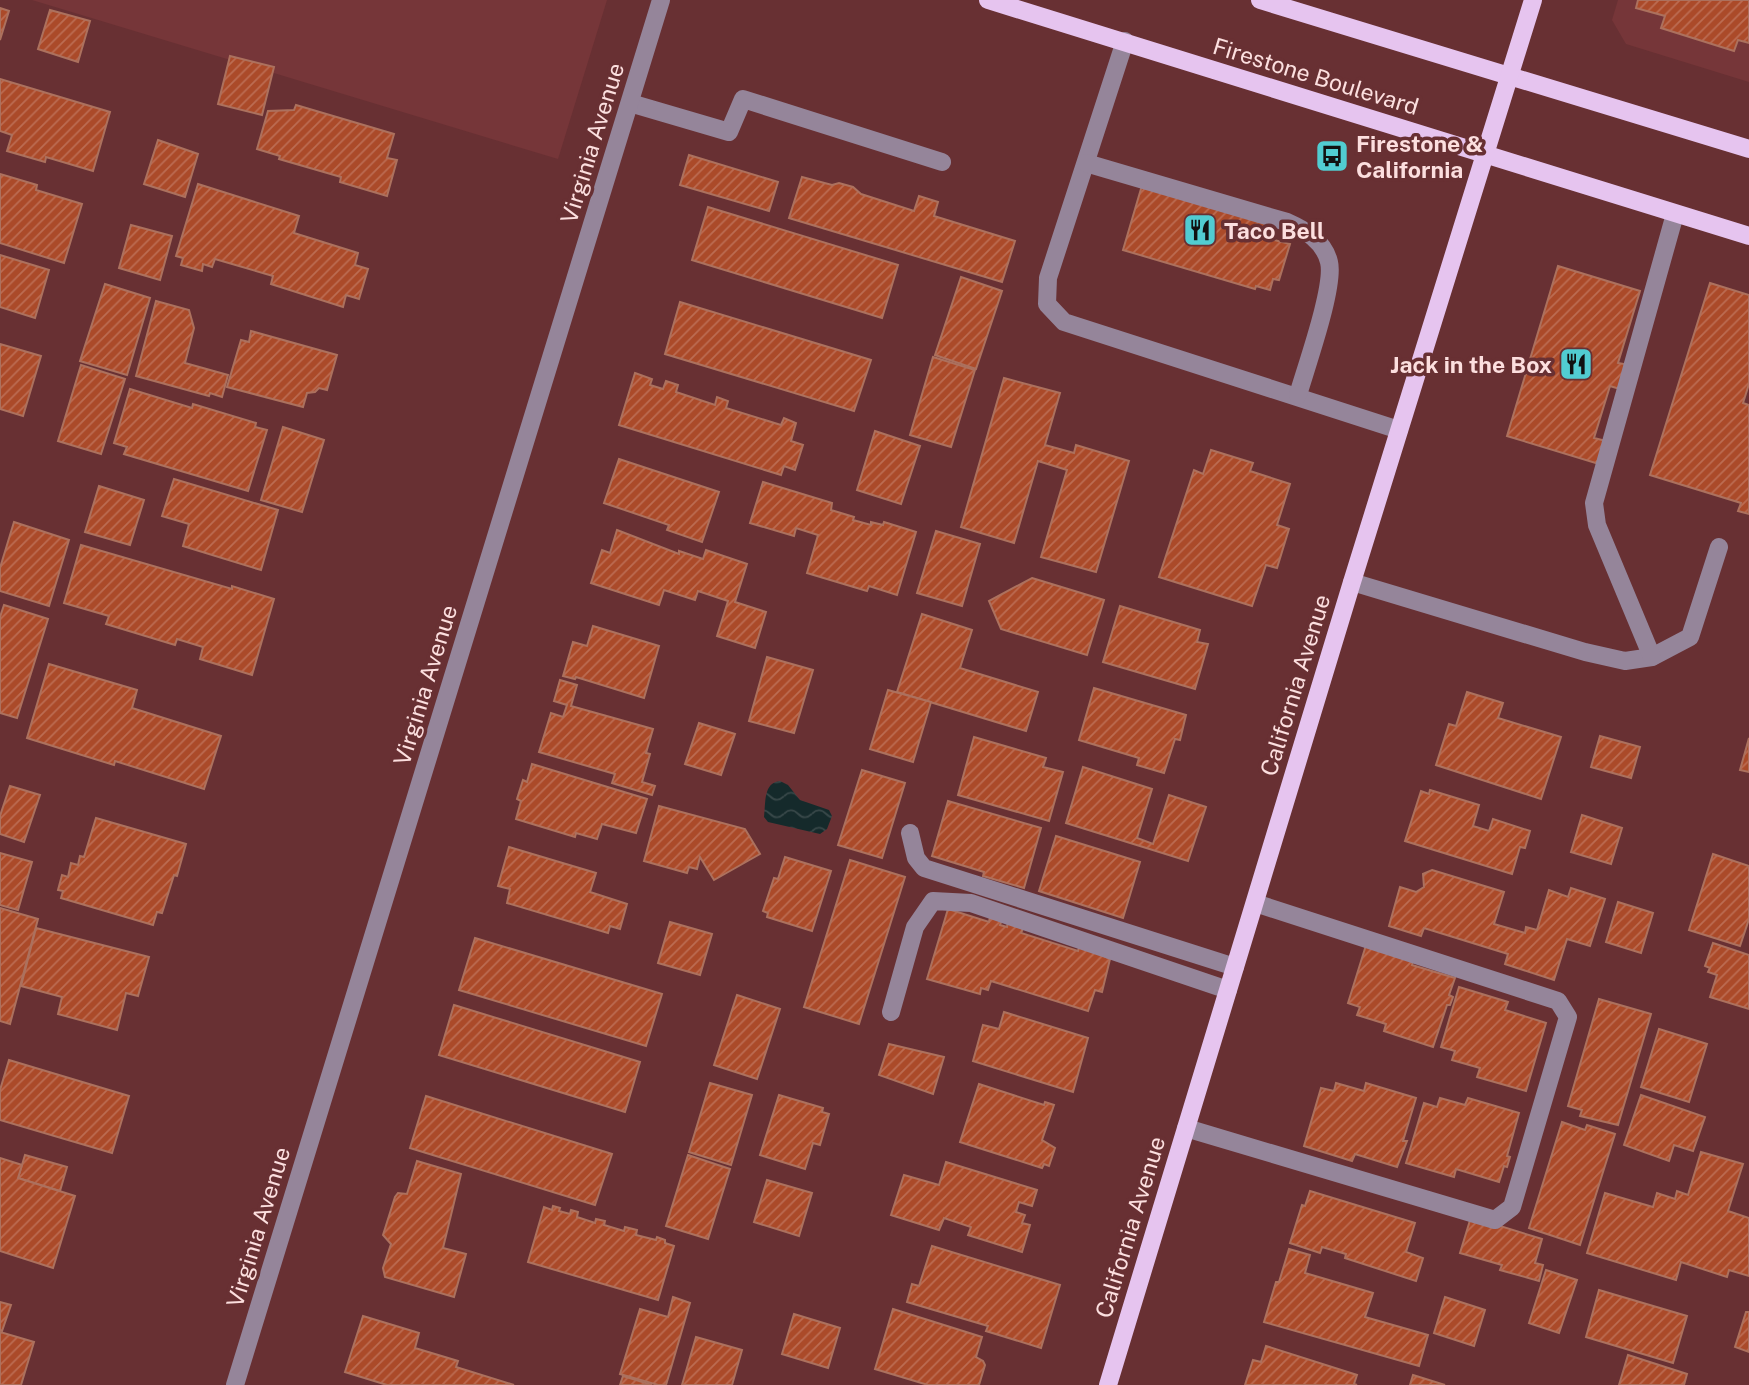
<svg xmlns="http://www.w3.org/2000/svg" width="1749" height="1385" viewBox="0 0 1749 1385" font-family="'Public Sans',sans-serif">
<defs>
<pattern id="water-waves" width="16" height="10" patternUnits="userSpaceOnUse" patternTransform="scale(1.75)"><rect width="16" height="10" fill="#152a2b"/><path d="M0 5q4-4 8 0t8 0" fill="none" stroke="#384849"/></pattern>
<pattern id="building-hatch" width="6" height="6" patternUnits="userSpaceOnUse" patternTransform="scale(1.75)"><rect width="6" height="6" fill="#ab4a29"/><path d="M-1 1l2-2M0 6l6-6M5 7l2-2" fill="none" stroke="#bc6c52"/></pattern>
</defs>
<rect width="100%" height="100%" fill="#683033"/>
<g fill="#763639">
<path d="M32 0H607L558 159Z"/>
<path d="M1618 0H1749V82L1626 44 1612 20Z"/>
</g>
<path fill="url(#water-waves)" d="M780 781 788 785 800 800 829 810 832 816 827 829 820 834 768 822 764 817C766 802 763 783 780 781Z"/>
<g fill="url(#building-hatch)" stroke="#ac715e" stroke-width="2">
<path d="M1638 0H1749V43L1738 40 1734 51 1661 28 1665 16 1636 8Z"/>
<path d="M0 8 9 11 0 40Z"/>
<path d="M50 10 90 21 78 62 38 49Z"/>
<path d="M230 56 274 67 262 115 218 104Z"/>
<path d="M0 79 110 112 93 171 46 157 45 162 7 151 12 135 0 131Z"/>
<path d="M296 105 394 134 387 158 397 160 387 196 340 182 341 177 279 159 280 156 257 149 268 111 294 110Z"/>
<path d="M158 140 198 154 185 197 144 184Z"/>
<path d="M689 155 778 182 769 211 680 185Z"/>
<path d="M0 174 37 185 36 190 82 204 64 263 0 243Z"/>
<path d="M802 177 832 185 839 183 853 187 861 194 914 211 919 196 938 202 934 216 1015 241 1002 282 789 218Z"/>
<path d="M1143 182 1275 222 1270 239 1290 244 1279 280 1273 279 1270 290 1256 286 1255 289 1123 250Z"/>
<path d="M198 184 299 216 294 233 358 253 355 265 368 269 359 299 346 295 343 307 271 284 273 276 215 259 212 267 203 264 202 271 181 265 183 258 176 256Z"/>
<path d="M708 207 898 265 882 318 692 260Z"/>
<path d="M131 225 172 236 160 280 119 268Z"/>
<path d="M0 255 49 270 35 318 0 307Z"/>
<path d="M1558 266 1640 291 1618 363 1630 365 1623 390 1610 386 1594 438 1606 441 1599 464 1507 436Z"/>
<path d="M961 277 1002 291 976 369 935 355Z"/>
<path d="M1710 283 1749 295V384L1743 403 1749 405V514L1738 511 1741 503 1650 475Z"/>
<path d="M105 284 150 298 127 375 80 361Z"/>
<path d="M156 301 189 310 194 328 185 363 228 375 222 397 210 393 209 396 136 376Z"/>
<path d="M680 302 871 360 854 411 665 354Z"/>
<path d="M251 331 337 355 327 390 319 388 315 392 307 393 303 407 227 387 241 340 249 342Z"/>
<path d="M0 344 41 356 23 416 0 409Z"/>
<path d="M933 357 975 370 951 447 910 435Z"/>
<path d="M81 365 125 379 101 454 58 441Z"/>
<path d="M635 373 652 379 650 385 663 389 666 381 678 385 676 392 715 405 717 397 728 401 726 408 781 425 784 418 796 423 791 441 803 445 795 470 784 466 781 475 619 425Z"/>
<path d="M1004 378 1060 393 1045 445 1074 453 1076 445 1129 461 1096 572 1041 557 1067 470 1038 461 1014 543 961 527Z"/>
<path d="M130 389 192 408 193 404 256 423 255 427 267 430 248 491 124 454 127 447 114 443Z"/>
<path d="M283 427 324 440 302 512 261 500Z"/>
<path d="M875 431 920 446 901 504 857 490Z"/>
<path d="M1211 450 1253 463 1250 471 1290 484 1277 525 1289 529 1277 568 1266 565 1252 606 1159 577 1194 470 1203 474Z"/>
<path d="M619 459 719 492 702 542 667 530 669 525 604 503Z"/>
<path d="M174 479 278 510 261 570 183 546 189 524 162 516Z"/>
<path d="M763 482 832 503 831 510 854 517 853 520 871 525V522L883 525 884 522 916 532 897 595 869 586 867 591 807 573 818 535 796 528 794 536 750 523Z"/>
<path d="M99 486 144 500 130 545 85 532Z"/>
<path d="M14 522 69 540 49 606 0 591V568Z"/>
<path d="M617 530 679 554V551L703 559 706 550 747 564 735 602 766 612 755 648 717 636 728 601 698 591 695 600 664 590 659 605 591 583 602 550 610 553Z"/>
<path d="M936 531 980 544 962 606 917 593Z"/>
<path d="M81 545 232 589V586L274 599 252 675 200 659 203 647 177 639 175 645 106 624 109 616 64 603Z"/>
<path d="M1032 578 1104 600 1087 655 1001 629 989 601Z"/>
<path d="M4 605 48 619 17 718 0 713V617Z"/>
<path d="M1120 606 1200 630 1197 642 1208 644 1195 689 1103 662Z"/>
<path d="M922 614 972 630 960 668 1038 692 1026 731 897 692Z"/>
<path d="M593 626 659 646 644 698 576 677 575 679 563 676 573 642 587 646Z"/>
<path d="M767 657 813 670 794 733 749 721Z"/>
<path d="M49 664 137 690 132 708 221 736 204 789 115 761 114 765 27 738Z"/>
<path d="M560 680 577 685 571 706 653 729 646 753 650 754 642 782 655 786 652 795 612 783 615 774 539 752 551 713 563 717 567 705 554 701Z"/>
<path d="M1094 688 1186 715 1180 740 1175 739 1164 773 1137 765 1139 758 1079 740Z"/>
<path d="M888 690 931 702 913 762 870 749Z"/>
<path d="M1467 692 1503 703 1498 718 1561 737 1541 799 1436 765 1449 724 1456 726Z"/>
<path d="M699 723 735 734 721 775 685 764Z"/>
<path d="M1600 736 1640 747 1631 778 1591 767Z"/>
<path d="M974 737 1046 758 1043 767 1063 772 1049 821 958 795Z"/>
<path d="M1749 738V772L1740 770Z"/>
<path d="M532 764 647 799 636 833 602 824 597 839 576 833 575 837 516 819 521 801 517 799 523 780 527 782Z"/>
<path d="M1083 767 1152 789 1137 838 1153 844 1169 795 1206 807 1188 861 1066 823Z"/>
<path d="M862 770 905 783 882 858 838 845Z"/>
<path d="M10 786 40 795 24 842 0 834V816Z"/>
<path d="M1430 790 1479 805 1473 826 1489 831 1493 819 1530 831 1525 848 1520 847 1512 874 1405 841 1421 791 1429 794Z"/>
<path d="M948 801 1041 828 1024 888 983 876 984 872 932 856Z"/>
<path d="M659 806 745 829 760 854 714 880 700 857 697 869 689 867 687 873 644 861Z"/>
<path d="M1582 815 1622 828 1611 864 1571 852Z"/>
<path d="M96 818 186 844 177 876 174 875 162 913 157 912 153 925 61 898 63 891 58 890 62 875 68 877 71 863 78 865 80 856 84 857Z"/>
<path d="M1056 836 1140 862 1123 918 1039 891Z"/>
<path d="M509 847 596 873 590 892 627 904 620 929 610 926 608 933 507 903 510 889 498 886Z"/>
<path d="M0 853 32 862 18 910 0 905Z"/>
<path d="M1713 854 1749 866V919L1740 946 1689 930Z"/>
<path d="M785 857 831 871 812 931 767 917 768 913 763 911 774 878 778 879Z"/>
<path d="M850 860 905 877 859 1024 804 1007Z"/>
<path d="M1432 870 1504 892 1494 924 1525 933 1526 927 1537 930 1549 890 1568 897 1571 888 1605 899 1590 946 1567 939 1554 980 1505 964 1508 954 1424 928 1421 936 1389 926 1400 887 1416 892 1424 887 1423 874Z"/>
<path d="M1618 902 1653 913 1641 953 1606 942Z"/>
<path d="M0 908 38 919 10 1024 0 1021Z"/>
<path d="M948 909 989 922 990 917 1002 920 1000 925 1007 927 1008 921 1024 926 1021 933 1078 951 1080 944 1110 959 1102 992 1095 990 1088 1011 991 981 988 990 981 988 980 994 927 979Z"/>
<path d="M670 922 712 934 700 975 658 963Z"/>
<path d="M36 928 149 957 138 996 126 993 117 1030 58 1014 62 997 21 986Z"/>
<path d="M475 938 662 994 646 1046 459 990Z"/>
<path d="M1367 942 1414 957 1412 965 1455 978 1449 995 1453 997 1450 1005H1447L1433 1047 1384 1031 1386 1024 1357 1015 1360 1007 1348 1003Z"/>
<path d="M1713 943 1749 955V1009L1710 997 1717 975 1708 972 1710 968 1705 966Z"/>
<path d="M1459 987 1508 1002 1505 1010 1546 1023 1526 1091 1477 1077 1480 1068 1452 1060 1455 1051 1441 1047Z"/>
<path d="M737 995 780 1009 757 1079 714 1065Z"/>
<path d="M1599 999 1651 1014 1618 1125 1580 1116 1582 1110 1568 1106Z"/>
<path d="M454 1005 640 1062 625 1112 439 1055Z"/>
<path d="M1004 1012 1088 1038 1073 1092 973 1061 983 1025 999 1029Z"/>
<path d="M1659 1029 1707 1044 1689 1102 1641 1087Z"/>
<path d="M889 1044 944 1057 933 1094 879 1075Z"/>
<path d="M9 1060 129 1096 112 1153 0 1120V1090Z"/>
<path d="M710 1083 752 1095 731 1165 689 1152Z"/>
<path d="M1336 1083 1364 1091 1366 1083 1416 1098 1403 1141H1407L1397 1167 1355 1154 1352 1161 1304 1146 1321 1088 1334 1091Z"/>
<path d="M979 1084 1044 1105 1045 1102 1054 1105 1042 1140 1055 1148 1049 1166 1044 1164 1042 1168 960 1142Z"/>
<path d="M779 1095 823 1108 822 1112 829 1114 820 1145 813 1143 805 1169 760 1155Z"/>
<path d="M1641 1095 1705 1117 1693 1151 1674 1145 1669 1161 1624 1145Z"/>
<path d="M426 1096 612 1154 595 1205 410 1148Z"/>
<path d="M1440 1098 1465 1105 1468 1098 1519 1113 1507 1156 1510 1157 1507 1167 1504 1166 1499 1182 1456 1169 1454 1177 1406 1163 1424 1103 1437 1107Z"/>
<path d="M1562 1122 1585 1130 1587 1125 1615 1134 1580 1245 1529 1228Z"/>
<path d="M1701 1152 1743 1164 1728 1211 1749 1218V1276L1729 1270 1727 1277 1681 1262 1676 1280 1587 1253 1605 1193 1653 1207 1657 1193 1675 1199 1677 1191 1688 1195Z"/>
<path d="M25 1155 67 1167 60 1191 18 1178Z"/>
<path d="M688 1155 730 1169 708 1239 666 1226Z"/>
<path d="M0 1158 22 1165 18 1178 75 1196 53 1268 0 1251Z"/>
<path d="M417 1161 461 1174 443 1248 466 1254 454 1297 385 1277 383 1268 391 1244 383 1235 395 1197 398 1193 407 1194Z"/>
<path d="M946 1162 1037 1190 1032 1206 1019 1202 1016 1212 1025 1215 1022 1223 1030 1225 1022 1252 968 1235 971 1227 944 1218 939 1230 891 1215 904 1175 939 1185Z"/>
<path d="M767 1180 812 1193 799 1236 754 1222Z"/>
<path d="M1310 1191 1415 1223 1406 1252 1423 1258 1416 1281 1345 1258 1346 1254 1322 1247 1320 1253 1290 1243 1302 1205 1305 1206Z"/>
<path d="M553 1206 560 1208 559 1211 570 1214 571 1210 578 1212 577 1217 595 1223 596 1219 605 1221 604 1225 624 1231 625 1227 637 1230 636 1235 656 1240 657 1237 665 1240V1243L674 1246 658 1300 528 1262 544 1207 552 1210Z"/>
<path d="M1471 1217 1542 1239 1535 1263 1543 1265 1539 1281 1500 1270 1502 1265 1460 1253Z"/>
<path d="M932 1246 1060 1285 1041 1348 986 1331 988 1326 907 1302 912 1284 919 1286Z"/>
<path d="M1289 1249 1310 1255 1305 1273 1373 1293 1365 1317 1428 1335 1419 1366 1264 1322 1276 1282H1279Z"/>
<path d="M1546 1270 1577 1280 1559 1333 1529 1323Z"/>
<path d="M1599 1290 1687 1316 1673 1363 1586 1337Z"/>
<path d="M673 1297 690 1303 666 1385H658L620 1374 640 1309 668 1317Z"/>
<path d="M1445 1297 1485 1310 1474 1346 1434 1333Z"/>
<path d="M0 1302 11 1305 2 1331 0 1330Z"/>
<path d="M893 1309 982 1337 976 1357 983 1361 985 1365 979 1385H928L875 1369Z"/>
<path d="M1746 1312H1749V1352L1735 1347Z"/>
<path d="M794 1314 840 1328 828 1368 782 1354Z"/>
<path d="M363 1316 419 1333 415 1348 458 1361 456 1367 514 1385H387L345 1372Z"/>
<path d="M0 1332 34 1342 21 1385H0Z"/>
<path d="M696 1337 742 1350 732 1385H682Z"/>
<path d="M1266 1346 1357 1375 1354 1384 1357 1385H1245L1253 1360 1261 1362Z"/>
<path d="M1628 1355 1687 1374 1684 1385H1619Z"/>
<path d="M1413 1375 1445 1385H1410Z"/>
<path d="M623 1376 652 1385H620Z"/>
</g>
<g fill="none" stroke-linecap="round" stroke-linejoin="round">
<g stroke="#95859a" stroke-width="18">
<path d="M1125 41 1048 278 1047 304 1064 322 1399 430"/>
<path d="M630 103 729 132 743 99 942 162"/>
<path d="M1086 163 1287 222C1305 230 1324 241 1329 262 1335 286 1306 367 1298 395"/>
<path d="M1352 582 1585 652 1625 661 1652 657 1690 637 1719 547"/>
<path d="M1652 657 1597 525 1594 503 1675 214"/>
<path d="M910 833 916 858 924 868 1235 967"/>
<path d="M891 1012 915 927 933 901 971 903 1228 990"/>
<path d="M1186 1128 1495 1220 1512 1207 1568 1017 1558 1001 1255 903"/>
<path d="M235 1385 661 0"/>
</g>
<g stroke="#e6c4ef" stroke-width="18">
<path d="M988 0 1749 236"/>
<path d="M1260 0 1749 149"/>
<path d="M1108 1385 1352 582 1533 0"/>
</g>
</g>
<defs>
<symbol id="bus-square" viewBox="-11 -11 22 22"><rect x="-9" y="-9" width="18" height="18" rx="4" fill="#51ccd1" stroke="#683033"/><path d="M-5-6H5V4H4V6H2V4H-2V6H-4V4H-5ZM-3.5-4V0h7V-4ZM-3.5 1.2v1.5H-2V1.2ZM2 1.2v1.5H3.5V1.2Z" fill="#111"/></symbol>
<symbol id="restaurant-square" viewBox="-11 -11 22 22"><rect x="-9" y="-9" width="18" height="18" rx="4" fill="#51ccd1" stroke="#683033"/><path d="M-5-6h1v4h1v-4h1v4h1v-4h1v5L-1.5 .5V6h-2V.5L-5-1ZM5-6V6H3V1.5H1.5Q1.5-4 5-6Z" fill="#111"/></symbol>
</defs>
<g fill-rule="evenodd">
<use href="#bus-square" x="1313" y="137" width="38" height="38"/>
<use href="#restaurant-square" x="1181" y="211" width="38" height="38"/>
<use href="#restaurant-square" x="1557" y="345" width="38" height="38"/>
</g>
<g text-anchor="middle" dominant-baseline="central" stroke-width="7" stroke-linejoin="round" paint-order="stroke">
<g font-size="23" fill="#fcdfdf" stroke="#683033">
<text transform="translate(1316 76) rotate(17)">Firestone Boulevard</text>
<text transform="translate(592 143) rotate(-73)">Virginia Avenue</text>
<text transform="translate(425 685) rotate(-73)">Virginia Avenue</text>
<text transform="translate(1295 685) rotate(-73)">California Avenue</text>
<text transform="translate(258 1227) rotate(-73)">Virginia Avenue</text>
<text transform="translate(1130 1227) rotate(-73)">California Avenue</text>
</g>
<g font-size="23" font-weight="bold" fill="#fcdfdf" stroke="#683033" text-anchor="start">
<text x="1356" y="143">Firestone &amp;<tspan x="1356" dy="26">California</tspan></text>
<text x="1224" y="230">Taco Bell</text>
<text x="1552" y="364" text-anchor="end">Jack in the Box</text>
</g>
</g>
</svg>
